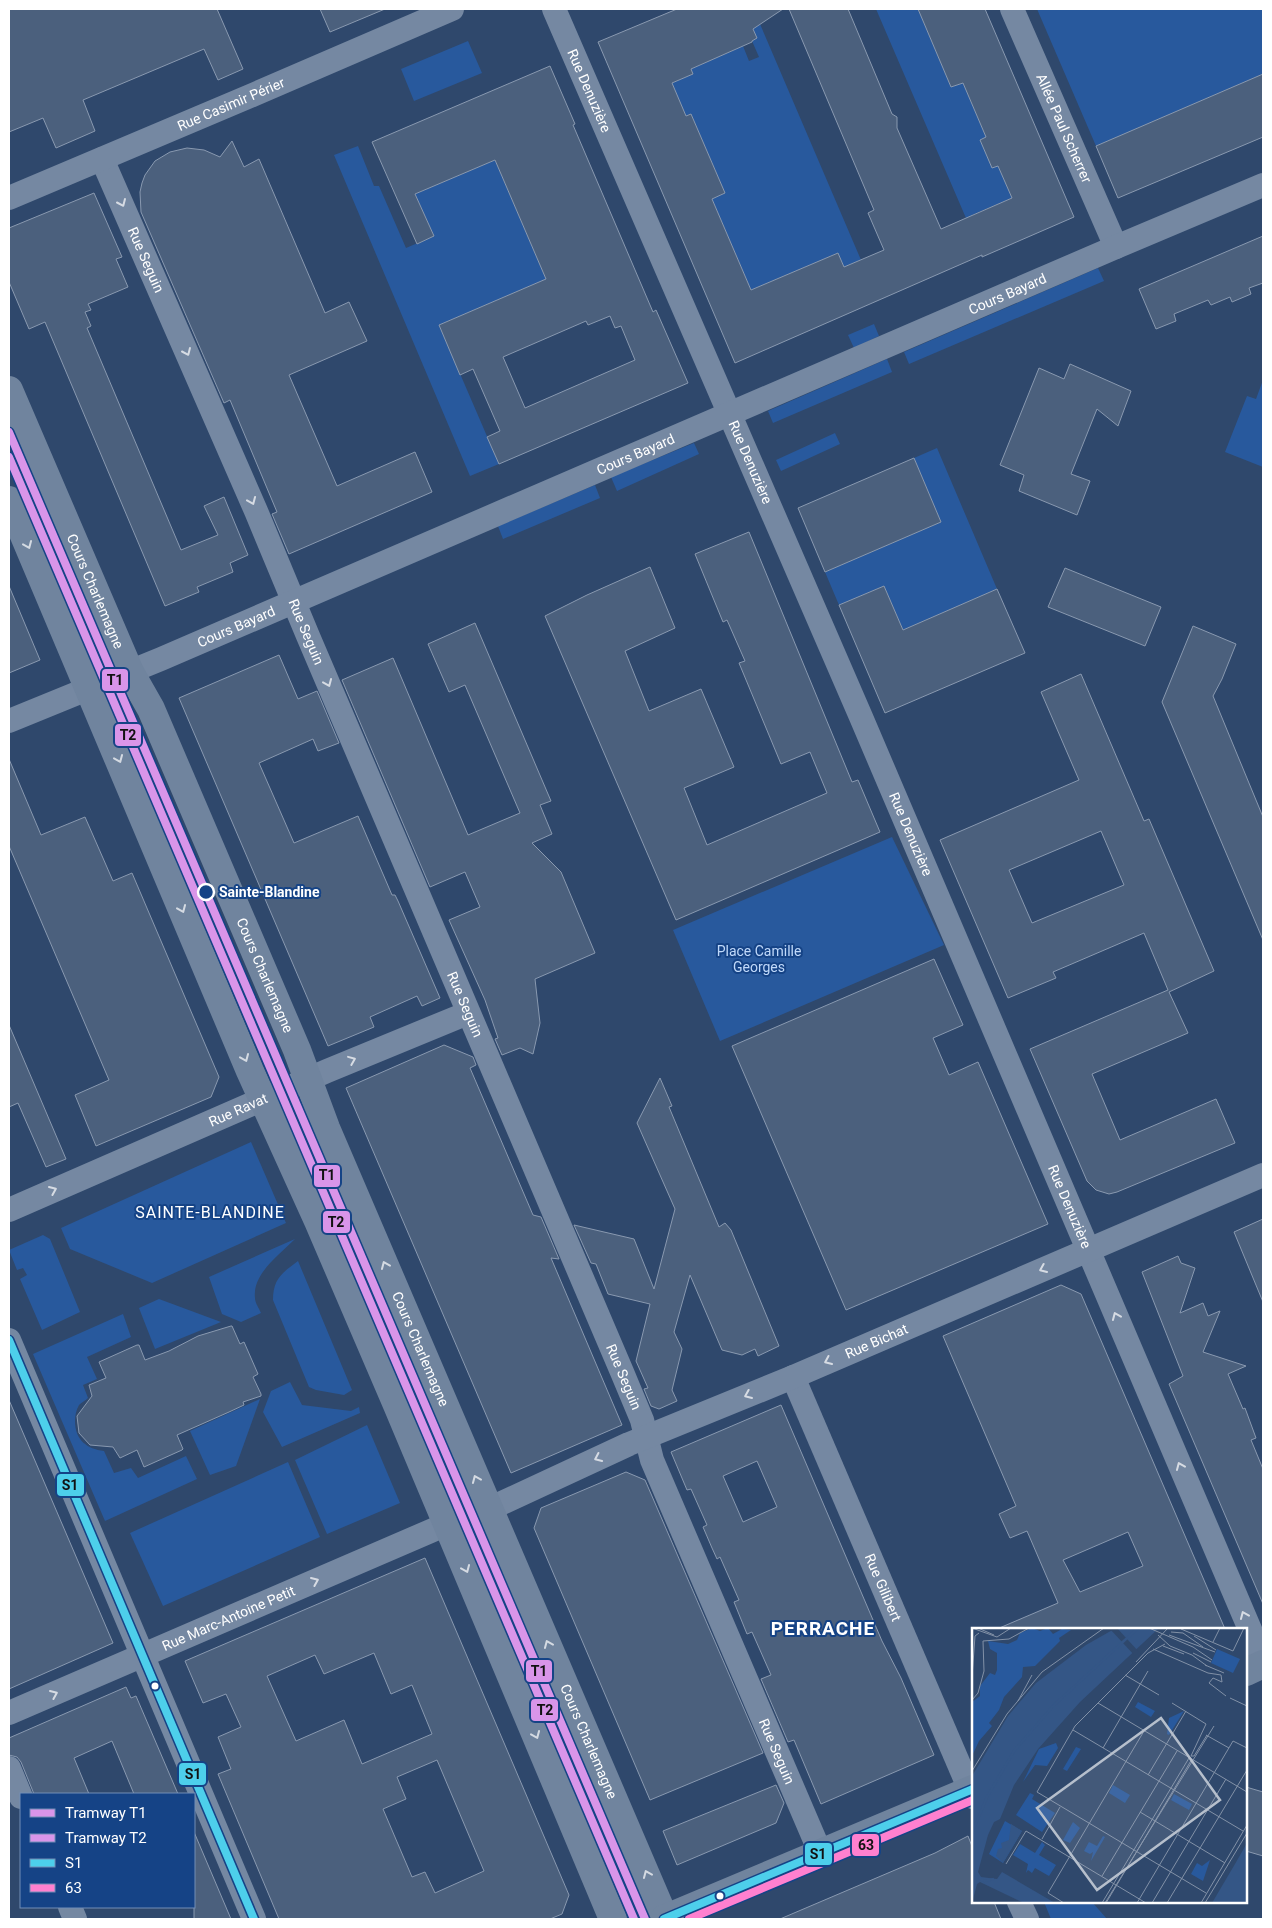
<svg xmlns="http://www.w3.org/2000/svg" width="1272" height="1928" viewBox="0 0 1272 1928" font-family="Roboto,sans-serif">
<rect width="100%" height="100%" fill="#2f486c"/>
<g fill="#28599d">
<path d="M876 9H918L951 87 965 82 969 97 1012 198 972 215 981 236 975 239Z"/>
<path d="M1037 9H1263V74L1096 146Z"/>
<path d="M760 24 861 260 844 267 838 253 751 290 712 199 725 193 691 114 684 116 672 83 693 74 691 69 743 46 749 61 759 57 752 41 756 38 753 28Z"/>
<path d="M468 41 482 73 414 101 401 69Z"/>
<path d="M358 146 374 186H379L406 248 434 236 415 194 495 160 546 279 439 325 499 464 470 476 334 155Z"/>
<path d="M1098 268 1104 281 909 364 904 352Z"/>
<path d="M874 324 879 336 854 348 848 335Z"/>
<path d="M887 359 892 372 773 423 768 411Z"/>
<path d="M1263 380V467L1225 452 1247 396 1256 399Z"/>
<path d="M835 433 840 444 781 471 776 460Z"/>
<path d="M694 443 699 454 617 491 611 477Z"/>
<path d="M937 448 997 589 903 630 884 586 839 605 825 572 941 522 914 458Z"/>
<path d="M595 485 600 498 503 539 498 526Z"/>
<path d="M892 837 944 945 720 1041 673 930Z"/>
<path d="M251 1142 286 1223 152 1283 70 1249 61 1228Z"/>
<path d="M43 1235 50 1239 80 1312 42 1330 20 1279 27 1275 23 1268 17 1270 9 1250Z"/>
<path d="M295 1239C280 1254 252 1274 255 1298 255 1303 259 1308 261 1313L241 1322 222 1314 209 1277Z"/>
<path d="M298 1261 352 1390 344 1395 316 1390 309 1387 273 1300C273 1279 282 1273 298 1261Z"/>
<path d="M159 1299 221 1322 155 1349 139 1308Z"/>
<path d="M123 1314 131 1337 87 1357 97 1379 83 1385 88 1398C86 1400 81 1403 79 1405 76 1410 75 1416 75 1421 75 1440 87 1449 104 1451L114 1473 131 1468 138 1478 186 1456 197 1479 105 1521 33 1354Z"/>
<path d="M290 1382 302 1405 351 1411 359 1407 360 1413 282 1447 263 1412 271 1391Z"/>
<path d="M260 1399 236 1466 210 1475 190 1431Z"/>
<path d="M367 1425 400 1503 327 1534 295 1460Z"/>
<path d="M288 1462 320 1537 163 1606 130 1533Z"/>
<path d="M1044 1902H1092L1107 1919H1051Z"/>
</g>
<g fill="#4b607d" stroke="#8999b0" fill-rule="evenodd">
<path d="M9 9H217L243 69 218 80 204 49 83 100 95 131 56 148 43 118 9 132Z"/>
<path d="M320 9H385L330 32Z"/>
<path d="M677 9H783L753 29 757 38 752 41V42L691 69 693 74 672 83 686 116 691 114 725 193 712 199 751 290 838 253 844 267 884 250 868 213 874 210 789 9H848L892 114 897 117V128L941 229 1012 198 998 166 992 168 980 140 986 137 963 83 951 87 918 9H985L1074 217 982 257V255L735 363 598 42Z"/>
<path d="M550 66 575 124 573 125 653 312 656 310 688 383 499 464 487 437 500 431 473 369 460 375 439 325 546 279 495 160 415 194 434 236 417 244 372 142ZM610 316 615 328 621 326 635 360 525 408 503 357 586 321 588 325Z"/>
<path d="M1263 74V137L1118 198 1096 146Z"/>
<path d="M232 141 244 167 259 159 325 313 349 302 367 341 289 375 337 486 415 452 432 492 289 554 272 514 277 512 230 400 224 403 141 212 140 192 142 183 145 175 155 161 170 152 187 148 204 150 220 157Z"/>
<path d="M94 193 122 257 116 259 128 287 88 304 91 310 85 312 91 326 87 328 181 550 218 535 204 506 224 497 248 555 230 563 233 572 197 587 199 592 165 606 45 322 29 329 9 282V228Z"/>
<path d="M1263 236V283L1249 288 1251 294 1232 302 1230 297 1211 305 1208 300 1174 314 1176 321 1156 329 1139 289Z"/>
<path d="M1070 364 1131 391 1118 426 1097 409 1071 474 1090 481 1077 515 1019 491 1024 475 1000 465 1039 368 1064 379Z"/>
<path d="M914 458 941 522 825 572 798 508Z"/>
<path d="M749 532 852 782 858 780 880 832 676 920 545 616 587 595 650 567 675 628 625 651 649 711 701 689 734 767 684 788 707 845 827 793 810 752 781 764 739 663 745 661 727 620 723 622 695 554Z"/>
<path d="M1065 568 1161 607 1145 646 1048 607Z"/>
<path d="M9 586 40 660 9 673Z"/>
<path d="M884 586 903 630 997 589 1025 653 885 713 839 605Z"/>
<path d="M475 623 551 801 540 805 552 834 532 843 561 872 595 953 535 979 540 1023 533 1054 520 1048 502 1055 495 1039 498 1038 485 1000 449 920 480 907 465 872 430 887 342 680 393 658 468 835 520 813 465 685 449 692 428 644Z"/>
<path d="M1193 626 1236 644 1222 679 1213 696 1263 817V940L1162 702Z"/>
<path d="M279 655 298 699 317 691 339 743 318 751 313 739 259 763 294 843 358 816 392 895H395L398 901 440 998 422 1006 417 996 370 1017 374 1027 328 1046 179 698Z"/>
<path d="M1081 674 1144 821 1149 819 1214 971 1169 992 1188 1033 1092 1074 1120 1140 1216 1099 1235 1143 1117 1192 1109 1194 1096 1190 1087 1181 1030 1049 1168 990 1144 933 1053 972 1056 978 1008 998 940 840 1079 780 1041 692ZM1101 831 1124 885 1032 923 1009 870Z"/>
<path d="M9 759 41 835 85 817 113 881 132 873 219 1077 211 1097 96 1146 75 1095 109 1080 9 846Z"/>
<path d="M934 959 963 1025 933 1038 949 1075 978 1062 1048 1224 846 1310 732 1046Z"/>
<path d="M9 1025 66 1159 46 1167 18 1103 9 1107Z"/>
<path d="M444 1045 473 1057 476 1065 470 1068 533 1215 541 1217 559 1259 551 1258 622 1425 511 1473 346 1088Z"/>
<path d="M660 1078 672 1106 669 1107 719 1227 725 1223 731 1230 779 1346 758 1356 755 1349 742 1355 722 1350 690 1275 674 1332 682 1349 672 1390 677 1401 659 1409 651 1406 644 1389 648 1388 636 1361 650 1304 608 1294 596 1264 591 1263 574 1225 634 1239 654 1289 675 1209 637 1123Z"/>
<path d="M1263 1219V1302L1234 1232Z"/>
<path d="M1178 1256 1181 1263 1195 1268 1180 1313 1203 1303 1208 1316 1220 1311 1203 1352 1246 1366 1228 1374 1243 1409 1245 1408 1256 1438 1251 1440 1263 1469V1604L1169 1384 1183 1376 1142 1272Z"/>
<path d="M1061 1285 1081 1294 1225 1629H997L1058 1603 1027 1531 1010 1538 999 1514 1016 1506 943 1336ZM1128 1532 1143 1566 1080 1592 1063 1560Z"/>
<path d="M231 1326H232L240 1344 244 1342 258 1374 253 1377 261 1394V1396L243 1402 244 1405 229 1412 177 1435 183 1449 182 1450 144 1467 137 1450 120 1458 113 1447 90 1445 79 1433 77 1416 92 1396 89 1385 106 1378 99 1362 137 1345H139L145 1360 169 1351 198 1336Z"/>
<path d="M9 1400 113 1643 9 1689Z"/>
<path d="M781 1405 882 1641 901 1678 934 1755 821 1804 794 1740 788 1742 761 1679 771 1675 752 1632 747 1634 734 1602 739 1600 720 1557 717 1559 712 1548 703 1527 707 1525 691 1489 687 1490 671 1452ZM757 1461 777 1507 743 1522 723 1476Z"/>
<path d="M626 1472 645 1480 763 1753 650 1800 534 1528 541 1508Z"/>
<path d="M425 1558 569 1895 562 1914 550 1919H279L218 1774 231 1769 218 1737 241 1727 226 1694 203 1703 185 1661ZM374 1653 391 1694 412 1685 432 1734 362 1764 344 1720 296 1741 267 1676 315 1655 324 1674ZM437 1760 484 1871 435 1893 425 1872 412 1877 383 1809 406 1799 397 1777Z"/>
<path d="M126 1687 131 1698 136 1696 178 1794H134L112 1741 74 1758 89 1794H34L21 1762 17 1757 9 1755V1738Z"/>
<path d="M776 1785 784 1803 776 1823 677 1865 663 1831Z"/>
<path d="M1246 1787 1263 1792V1856L1246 1851Z"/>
<path d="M194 1832 231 1919H194Z"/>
<path d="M968 1836 973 1849V1902H994L1001 1919H780L935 1853Z"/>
</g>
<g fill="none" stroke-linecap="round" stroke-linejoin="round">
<g stroke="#7588a2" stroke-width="24">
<path id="s1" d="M554 9 861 717 1263 1660"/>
<path id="s2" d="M1012 9 1116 247"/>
<path id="s3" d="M102 159 256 511 308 636 622 1372 642 1420 652 1460 820 1852"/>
<path id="s4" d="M9 198 255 94 452 9"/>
<path id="s5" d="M9 721 161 659 1116 247 1263 185"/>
<path id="s6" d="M9 1210 327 1071 468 1013"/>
<path d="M9 1340 254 1919"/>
<path id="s7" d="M793 1377 973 1797"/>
<path id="s8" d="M9 1713 447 1524 489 1509 629 1444 793 1377 1263 1175"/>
<path d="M9 1768 21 1797"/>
<path d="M1019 1902 1027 1919"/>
<path d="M70 1907 75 1919"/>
</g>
<g stroke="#70849e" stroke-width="28">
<path id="s9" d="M9 390 130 672 151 709 160 730 297 1050 326 1128 665 1919"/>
<path d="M9 500 250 1071 318 1221 397 1405 613 1919"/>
<path d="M1246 1672 1263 1664"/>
<path d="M664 1919 973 1789"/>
</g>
<defs>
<g id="bus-1">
<path d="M9 1340 254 1919"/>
<path d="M664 1919 973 1789"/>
</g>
<path id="bus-2" d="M689 1919 973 1800"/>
</defs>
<use href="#bus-1" stroke="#154386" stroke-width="11"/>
<use href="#bus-2" stroke="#154386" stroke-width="11"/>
<use href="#bus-1" stroke="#4dcfeb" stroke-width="8"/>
<use href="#bus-2" stroke="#ff80cf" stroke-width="8"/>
<defs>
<path id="tram-1" d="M9 432 645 1919"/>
<path id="tram-2" d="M9 457 634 1919"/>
</defs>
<use href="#tram-1" stroke="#154386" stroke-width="11"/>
<use href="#tram-2" stroke="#154386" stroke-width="11"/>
<use href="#tram-1" stroke="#d995e9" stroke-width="8"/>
<use href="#tram-2" stroke="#d995e9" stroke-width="8"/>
</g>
<defs><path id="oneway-chevron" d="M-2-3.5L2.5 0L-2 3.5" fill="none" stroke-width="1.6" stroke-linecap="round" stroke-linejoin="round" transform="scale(1.25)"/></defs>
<g stroke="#d6dbe3">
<use href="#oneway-chevron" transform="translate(122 203) rotate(66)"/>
<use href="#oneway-chevron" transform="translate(187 352) rotate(66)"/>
<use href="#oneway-chevron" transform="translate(252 501) rotate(67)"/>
<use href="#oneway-chevron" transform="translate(328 683) rotate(67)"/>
<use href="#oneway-chevron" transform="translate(352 1060) rotate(-22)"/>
<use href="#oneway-chevron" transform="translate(53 1190) rotate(-23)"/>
<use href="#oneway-chevron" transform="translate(1043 1269) rotate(157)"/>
<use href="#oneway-chevron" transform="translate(1116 1316) rotate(-113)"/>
<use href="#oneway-chevron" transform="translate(828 1361) rotate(156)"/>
<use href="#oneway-chevron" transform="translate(748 1395) rotate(157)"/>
<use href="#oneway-chevron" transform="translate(598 1458) rotate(155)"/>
<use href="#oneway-chevron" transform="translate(1180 1466) rotate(-113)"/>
<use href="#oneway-chevron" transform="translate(315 1581) rotate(-23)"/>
<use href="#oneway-chevron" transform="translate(1244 1615) rotate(-113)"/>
<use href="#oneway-chevron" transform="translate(54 1694) rotate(-23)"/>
</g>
<g stroke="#d4dae2">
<use href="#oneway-chevron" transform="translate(28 545) rotate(67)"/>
<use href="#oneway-chevron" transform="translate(119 759) rotate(67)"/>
<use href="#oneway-chevron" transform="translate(182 909) rotate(67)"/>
<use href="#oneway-chevron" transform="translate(245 1058) rotate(67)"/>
<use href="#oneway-chevron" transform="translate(385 1265) rotate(-113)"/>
<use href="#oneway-chevron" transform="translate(476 1479) rotate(-113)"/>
<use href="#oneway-chevron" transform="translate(466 1569) rotate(67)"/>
<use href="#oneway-chevron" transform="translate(548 1644) rotate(-113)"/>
<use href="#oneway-chevron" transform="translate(536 1735) rotate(67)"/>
<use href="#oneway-chevron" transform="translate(647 1874) rotate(-113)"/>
</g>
<circle fill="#154386" stroke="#fff" stroke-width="2.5" cx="206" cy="892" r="8"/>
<g fill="#fff" stroke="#154386" stroke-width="2">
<circle cx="155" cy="1686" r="4.5"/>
<circle cx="720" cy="1896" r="4.5"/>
</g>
<g text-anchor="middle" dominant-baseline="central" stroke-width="4" stroke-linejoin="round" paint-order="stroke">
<g font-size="14" fill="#fff" stroke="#154386">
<text stroke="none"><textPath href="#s1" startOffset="89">Rue Denuzière</textPath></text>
<text stroke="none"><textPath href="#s4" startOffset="241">Rue Casimir Périer</textPath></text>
<text stroke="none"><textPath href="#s2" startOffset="130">Allée Paul Scherrer</textPath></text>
<text stroke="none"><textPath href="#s3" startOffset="110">Rue Seguin</textPath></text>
<text stroke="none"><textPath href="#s5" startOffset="1086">Cours Bayard</textPath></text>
<text stroke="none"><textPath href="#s5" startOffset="681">Cours Bayard</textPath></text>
<text stroke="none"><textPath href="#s1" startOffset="494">Rue Denuzière</textPath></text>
<text stroke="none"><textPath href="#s9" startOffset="219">Cours Charlemagne</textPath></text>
<text stroke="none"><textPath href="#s5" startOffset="246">Cours Bayard</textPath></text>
<text stroke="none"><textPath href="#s3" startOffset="515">Rue Seguin</textPath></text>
<text stroke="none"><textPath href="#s1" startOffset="899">Rue Denuzière</textPath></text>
<text stroke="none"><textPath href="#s9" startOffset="639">Cours Charlemagne</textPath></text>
<text stroke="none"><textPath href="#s3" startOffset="920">Rue Seguin</textPath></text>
<text stroke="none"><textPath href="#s6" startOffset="250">Rue Ravat</textPath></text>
<text stroke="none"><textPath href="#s1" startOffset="1304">Rue Denuzière</textPath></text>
<text stroke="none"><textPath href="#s8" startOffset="944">Rue Bichat</textPath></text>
<text stroke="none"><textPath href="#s9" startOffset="1044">Cours Charlemagne</textPath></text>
<text stroke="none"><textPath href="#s3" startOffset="1325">Rue Seguin</textPath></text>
<text stroke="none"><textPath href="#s7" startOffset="229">Rue Gilibert</textPath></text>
<text stroke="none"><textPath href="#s8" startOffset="239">Rue Marc-Antoine Petit</textPath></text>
<text stroke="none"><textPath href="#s9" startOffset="1471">Cours Charlemagne</textPath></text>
<text stroke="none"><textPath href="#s3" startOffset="1730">Rue Seguin</textPath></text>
</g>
<g font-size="14" font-weight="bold" fill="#fff" stroke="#154386" text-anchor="start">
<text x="219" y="892">Sainte-Blandine</text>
</g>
<g font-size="14" fill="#c0d9fa" stroke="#154386">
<text x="759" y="951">Place Camille<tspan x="759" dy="16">Georges</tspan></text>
</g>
<g font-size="16" letter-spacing="1" fill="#fff" stroke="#154386">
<text x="210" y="1212">SAINTE-BLANDINE</text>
</g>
<g font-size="19" font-weight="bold" letter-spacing="1" fill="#fff" stroke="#154386">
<text x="823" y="1628">PERRACHE</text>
</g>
</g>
<g transform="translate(972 1628)">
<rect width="275" height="275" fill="#2f486c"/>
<path d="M60 0 68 3 76 0 81 6 90 1 99 2 87 10 88 13 63 38 51 39 50 49 32 69 27 82 17 95 20 98 7 113 0 128V74L8 68V58L18 45 23 47 25 42V25L18 21 16 13 36 16 45 12 48 5ZM245 21 268 31 261 45 239 35ZM166 74 183 83 179 89 163 79ZM212 83 197 107 195 106 197 90ZM84 115 86 120 75 138 63 137 51 154 67 121ZM104 119 109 121 95 143 91 141ZM141 157 158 167 153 175 137 165ZM58 165 62 167 60 171 83 185 70 204 44 187ZM202 166 220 176 217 182 199 172ZM33 193 50 203 31 235 17 226ZM101 194 108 200 98 215 91 212ZM131 208 133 209 119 233 121 224 118 226 112 223 117 214 125 218ZM70 214 73 217 67 227 84 237 77 248 63 240 60 245 56 242 54 245 56 236 41 227 48 216 63 225ZM238 232 231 253 219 246 225 235 230 238Z" fill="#28599d"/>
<path d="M144 0H187L108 74 66 121 42 157 28 191 22 194 16 207 6 244 9 249 25 251 30 244 83 275H52L8 254 5 256 0 275V148L36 88 64 55 114 17ZM39 196 50 203 31 235 24 228 26 221 30 220 29 215 37 212ZM275 215V275H240L263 236Z" fill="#345686"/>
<path d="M145 0 167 24 163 28 138 1Z" fill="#2f486c"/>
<path fill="none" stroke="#345686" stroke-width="2.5" d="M0 205 15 169 42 123 81 78 166 0M0 245 12 253 22 251"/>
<path fill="none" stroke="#8291a7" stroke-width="1" d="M0 0 25 9 39 0M6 0 22 7M177 0 221 19 240 32M209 1 261 23 272 0M199 4 211 5 231 19M186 7 198 18 220 27 235 38M197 7 243 24M222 8 244 22M241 14 248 0M193 16 176 25 103 98 65 164 234 265M191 18 212 26M181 21 236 45 249 47 250 54 241 50 237 55 254 68M221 25 239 34M164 34 196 0M233 37 252 45M153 47 187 67M0 49 3 8 7 5M258 70 275 78M0 72 6 65 12 43 11 13 37 11 57 0M46 73 60 47M126 75 275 164M200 75 234 96 219 128H222L235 107M101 102 271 203M234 107 257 120M131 120 176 43M0 143 35 86 70 44 132 0M176 147 214 83M168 184 253 235M70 211 88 179M34 236 54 203 174 275M130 248 205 123M92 275 76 265 172 103M130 275 217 130M133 275 242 98M134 275 220 131M165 275 261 113 275 120M180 275 254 151M195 275 275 142M229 275 275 197M233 275 275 205"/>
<path fill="#b6bfcc" fill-opacity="0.15" stroke="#b6bfcc" stroke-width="2.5" d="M189 90 248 172 125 262 65 180Z"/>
<rect width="275" height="275" fill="none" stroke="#fff" stroke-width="2.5"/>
</g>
<g stroke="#154386" stroke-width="2">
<rect x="101" y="668" width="28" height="24" rx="5" fill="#d995e9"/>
<rect x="114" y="723" width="28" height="24" rx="5" fill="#d995e9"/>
<rect x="313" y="1164" width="28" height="24" rx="5" fill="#d995e9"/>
<rect x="322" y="1210" width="29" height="24" rx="5" fill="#d995e9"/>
<rect x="56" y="1473" width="29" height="24" rx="5" fill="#4dcfeb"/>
<rect x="525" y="1659" width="28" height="24" rx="5" fill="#d995e9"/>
<rect x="530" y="1698" width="29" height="24" rx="5" fill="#d995e9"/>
<rect x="178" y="1762" width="29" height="24" rx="5" fill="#4dcfeb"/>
<rect x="851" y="1833" width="29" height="24" rx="5" fill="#ff80cf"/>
<rect x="804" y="1842" width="29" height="24" rx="5" fill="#4dcfeb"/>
</g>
<g font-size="14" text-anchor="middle" font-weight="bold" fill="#111">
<text x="115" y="685">T1</text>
<text x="128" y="740">T2</text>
<text x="327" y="1180">T1</text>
<text x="336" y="1227">T2</text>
<text x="70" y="1490">S1</text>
<text x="539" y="1676">T1</text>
<text x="545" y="1715">T2</text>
<text x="193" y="1779">S1</text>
<text x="866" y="1850">63</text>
<text x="818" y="1859">S1</text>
</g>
<rect width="1272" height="1928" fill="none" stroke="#ffffff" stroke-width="20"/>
<rect x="20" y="1793" width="175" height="115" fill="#154386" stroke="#738eb6"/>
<rect x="30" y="1809" width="25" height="8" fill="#d995e9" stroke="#738eb6"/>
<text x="65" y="1818" font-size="15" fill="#ffffff">Tramway T1</text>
<rect x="30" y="1834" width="25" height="8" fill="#d995e9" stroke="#738eb6"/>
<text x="65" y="1843" font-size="15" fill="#ffffff">Tramway T2</text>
<rect x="30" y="1859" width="25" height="8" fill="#4dcfeb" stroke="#738eb6"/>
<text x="65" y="1868" font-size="15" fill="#ffffff">S1</text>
<rect x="30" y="1884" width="25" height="8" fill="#ff80cf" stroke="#738eb6"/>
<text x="65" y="1893" font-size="15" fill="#ffffff">63</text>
</svg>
